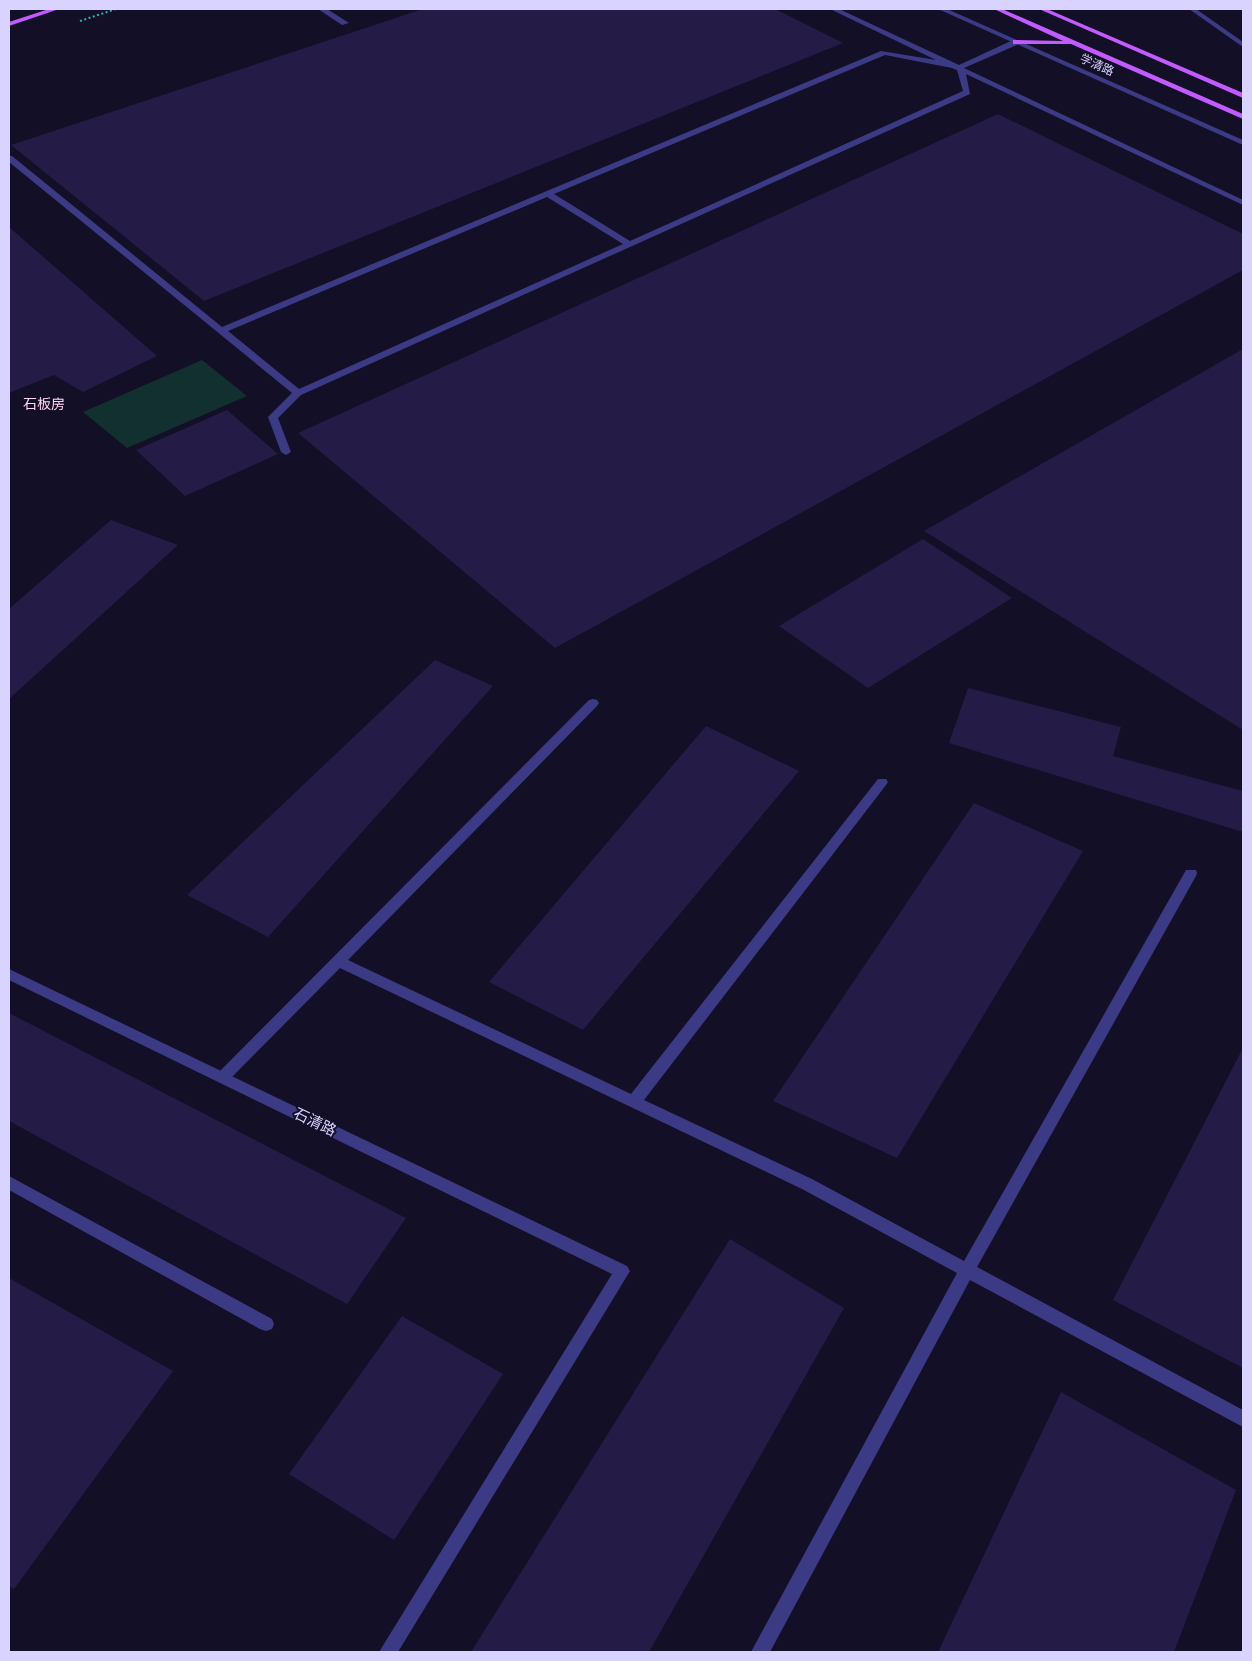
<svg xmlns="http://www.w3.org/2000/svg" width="1252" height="1661" viewBox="0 0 1252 1661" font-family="Rubik,'Noto Sans SC',sans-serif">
<rect width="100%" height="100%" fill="#130f26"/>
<path fill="#12302f" d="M202 360 247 396 127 448 83 412Z"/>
<g fill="#241b47">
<path d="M423 9H775L843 43 204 301 11 145Z"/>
<path d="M998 114 1243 234V270L555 648 298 433Z"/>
<path d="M9 227 157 356 83 392 54 375 9 393Z"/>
<path d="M1243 349V730L924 531Z"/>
<path d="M227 410 278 454 185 496 136 450Z"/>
<path d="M111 520 178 545 9 699V609Z"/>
<path d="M923 539 1012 598 868 688 779 626Z"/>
<path d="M435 660 493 686 268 937 187 895Z"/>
<path d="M968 688 1121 727 1113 756 1243 791V832L949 743Z"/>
<path d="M706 726 799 771 583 1030 489 982Z"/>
<path d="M974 803 1083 851 897 1158 773 1101Z"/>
<path d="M9 1013 406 1218 347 1304 9 1121Z"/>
<path d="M1243 1048V1368L1113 1300Z"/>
<path d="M730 1239 844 1308 649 1652H471Z"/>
<path d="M9 1278 173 1371 14 1589 9 1586Z"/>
<path d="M402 1316 503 1374 394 1540 289 1474Z"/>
<path d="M1061 1392 1236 1490 1174 1652H938Z"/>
</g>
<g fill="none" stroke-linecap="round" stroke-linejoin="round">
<path stroke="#2fb8b0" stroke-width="2" stroke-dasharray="2 2.5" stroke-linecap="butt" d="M80 21 116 9"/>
<g fill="#3d3a85" fill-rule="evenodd">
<path d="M318 9H327L349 23 342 25Z"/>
<path d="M830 9H839L959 65 1013 40H1019V44L964 68 1243 200V205L966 74 970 94 301 395 278 418 291 452 286 455 281 452 268 417 292 393 9 162V156H12L222 327 881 51 936 60ZM885 55 952 68 957 70 963 91 630 241 554 194ZM547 197 623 244 299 389 228 331Z"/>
<path d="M1189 9H1196L1243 42V47Z"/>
<path d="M593 699 597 700 599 703 597 706 348 960 631 1094 878 779H886L888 782 886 785 644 1100 812 1179 964 1261 1186 870H1196L1197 873 1196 876 977 1267 1243 1410V1427L970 1280 770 1652H751L957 1273 802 1189 340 968 228 1081 223 1083 218 1081 216 1077 218 1073 589 700Z"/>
<path d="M9 1176 272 1319 274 1324 272 1329 266 1331 260 1329 9 1190Z"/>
</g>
<path fill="#3d3a85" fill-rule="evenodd" d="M9 969 627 1266 630 1271 627 1276 398 1652H379L612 1274 9 980Z"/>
<path fill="#3d3a85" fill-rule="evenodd" d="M938 9H947L1243 140V145Z"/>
<g fill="#c25bff" fill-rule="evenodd">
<path d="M49 9H59L9 26V22Z"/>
<path d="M994 9H1002L1243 114V119L1071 44H1013V40H1016L1063 41Z"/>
<path d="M1039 9H1047L1243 93V98Z"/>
</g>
</g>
<g text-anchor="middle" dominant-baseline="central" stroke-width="4" stroke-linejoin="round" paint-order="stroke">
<g font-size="12" fill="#d9d4ff" stroke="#130f26">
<text transform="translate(1097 65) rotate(24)">学清路</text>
</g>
<g font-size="14" fill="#ffd6f0" stroke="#130f26">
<text x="44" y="404">石板房</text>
</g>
<g font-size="15" fill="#d9d4ff" stroke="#130f26">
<text transform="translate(315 1122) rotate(26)">石清路</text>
</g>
</g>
<rect width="1252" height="1661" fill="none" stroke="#d9d4ff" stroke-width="20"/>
</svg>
